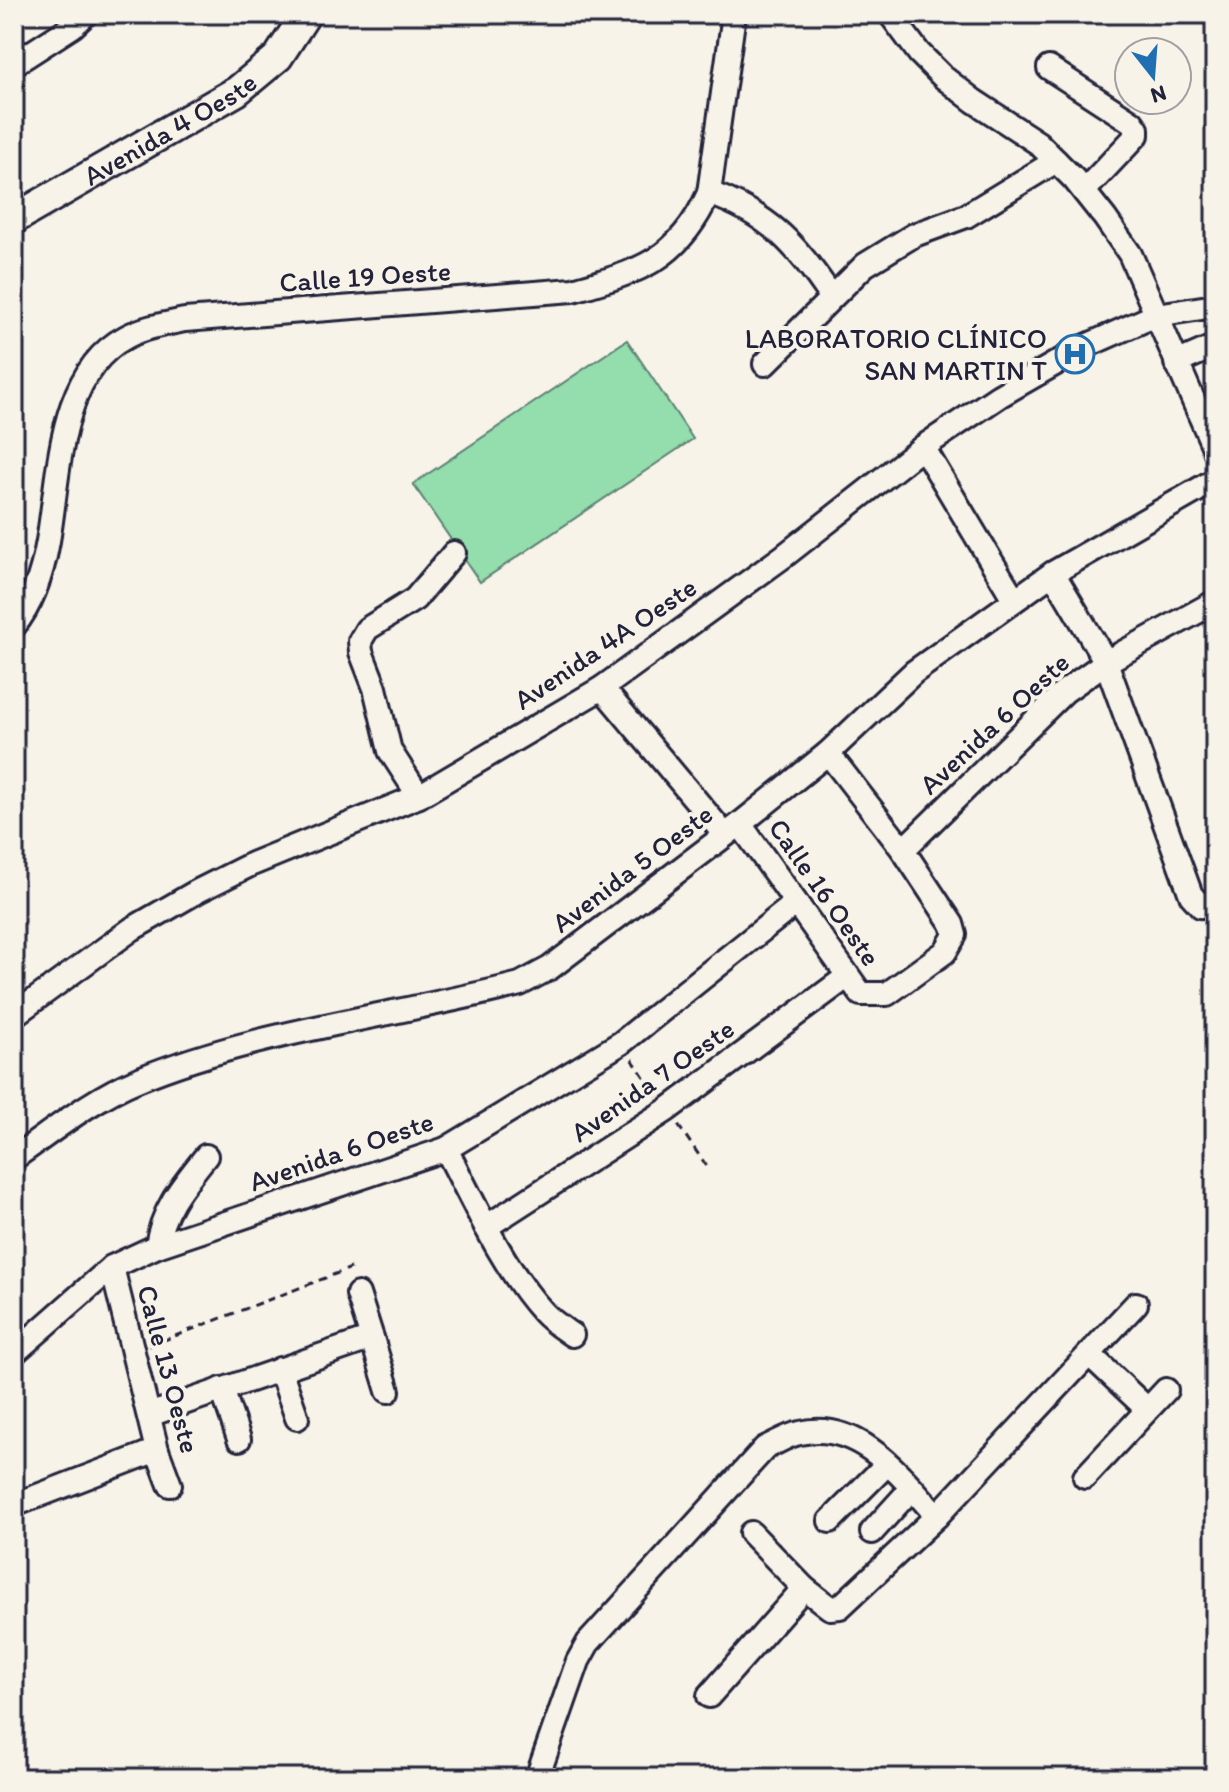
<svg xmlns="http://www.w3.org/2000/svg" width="1229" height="1792" viewBox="0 0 1229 1792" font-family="Itim,sans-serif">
<rect width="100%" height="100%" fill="#f7f3e8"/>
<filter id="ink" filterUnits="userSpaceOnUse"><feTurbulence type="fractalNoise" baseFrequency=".0125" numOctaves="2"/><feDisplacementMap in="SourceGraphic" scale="16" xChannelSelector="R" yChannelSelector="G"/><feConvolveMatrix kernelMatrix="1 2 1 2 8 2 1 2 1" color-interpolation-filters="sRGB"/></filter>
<g filter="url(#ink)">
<path fill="#94ddac" stroke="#5b8074" stroke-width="2" d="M627 340 693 439 480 582 413 484Z"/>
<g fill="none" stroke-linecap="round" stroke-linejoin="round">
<defs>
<g id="minor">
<path d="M890 14 919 53 943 77 974 101 1038 143 1074 179 1105 218 1130 254 1215 450"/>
<path d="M14 64 73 26 86 14"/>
<path d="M1049 68 1132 122 1137 129V135L1084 191"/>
<path d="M709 193C769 214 797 245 831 296"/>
<path d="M1176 363 1215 346"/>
<path d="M765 364 865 265 914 235 966 216 1056 161"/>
<path d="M923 447 1014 599"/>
<path d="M1053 573 1106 662 1191 895 1201 906 1215 901"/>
<path d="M14 626C34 602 43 570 48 541 60 473 58 373 126 337 145 327 165 324 185 320L573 290C640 271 678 261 709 193L734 14"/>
<path d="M602 688 725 835"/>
<path d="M419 796 390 751 375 688 361 652 360 641 367 629 415 599 454 553"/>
<path d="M740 824 861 994H887L945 952 955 935 952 924 903 850 828 753"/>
<path d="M903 850 1065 691 1106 662 1215 602"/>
<path d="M14 1015 132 929 198 891 252 864 419 796 602 688 784 556 923 447 999 396 1086 346 1156 315 1215 306"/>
<path d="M446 1149C473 1201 503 1268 543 1312 551 1321 562 1328 572 1335"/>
<path d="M14 1158C53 1131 93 1098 137 1080 255 1031 396 1016 520 984L550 968 740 824 828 753 914 672 1053 573 1215 480"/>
<path d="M486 1227 667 1110 848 976"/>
<path d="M157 1246C162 1209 183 1185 206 1156"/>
<path d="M112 1267 157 1450 170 1485"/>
<path d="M372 1338 388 1391"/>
<path d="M14 1353 112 1267 157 1246 446 1149 621 1043 796 903"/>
<path d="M1089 1354 1147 1409"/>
<path d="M280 1369 297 1418"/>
<path d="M222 1389 239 1439"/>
<path d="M149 1415 372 1338 358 1294"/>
<path d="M1085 1477 1166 1390"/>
<path d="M14 1505 157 1450"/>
<path d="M830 1521 887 1464"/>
<path d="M872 1532 912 1488"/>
<path d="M751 1533 804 1588 830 1608 840 1607 937 1516 1136 1304"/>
<path d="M709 1696 804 1588"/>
<path d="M537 1778 578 1661 588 1643 765 1448C776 1443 788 1435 800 1433 859 1419 901 1476 937 1516"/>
</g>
<g id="major">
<path id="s1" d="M14 219 237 91 278 57 306 14"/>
</g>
</defs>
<use href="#minor" stroke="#22223b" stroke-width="28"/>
<use href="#major" stroke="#22223b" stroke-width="34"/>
<g stroke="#22223b" stroke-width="3" stroke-dasharray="8 6" stroke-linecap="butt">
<path d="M632 1059 657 1096"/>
<path d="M678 1125 708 1168"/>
<path d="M149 1346 351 1268"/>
</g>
<use href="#minor" stroke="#f7f3e8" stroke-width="22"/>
<use href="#major" stroke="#f7f3e8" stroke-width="28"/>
</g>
</g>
<defs>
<symbol id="hospital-ring" viewBox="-11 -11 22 22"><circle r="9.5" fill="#f7f3e8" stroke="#1f6fb2" stroke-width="1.5"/><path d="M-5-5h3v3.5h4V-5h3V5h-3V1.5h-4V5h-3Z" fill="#1f6fb2"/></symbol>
</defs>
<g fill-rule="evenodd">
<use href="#hospital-ring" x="1053" y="332" width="44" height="44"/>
</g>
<g text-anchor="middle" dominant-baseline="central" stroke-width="8" stroke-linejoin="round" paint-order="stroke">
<g font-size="28" fill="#22223b" stroke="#f7f3e8">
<text stroke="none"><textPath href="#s1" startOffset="180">Avenida 4 Oeste</textPath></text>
<text transform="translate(365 276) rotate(-4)">Calle 19 Oeste</text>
<text transform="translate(605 643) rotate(-34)">Avenida 4A Oeste</text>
<text transform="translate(994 723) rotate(-43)">Avenida 6 Oeste</text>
<text transform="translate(632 868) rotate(-37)">Avenida 5 Oeste</text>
<text transform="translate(825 892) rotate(55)">Calle 16 Oeste</text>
<text transform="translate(652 1080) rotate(-35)">Avenida 7 Oeste</text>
<text transform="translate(341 1151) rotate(-19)">Avenida 6 Oeste</text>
<text transform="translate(169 1369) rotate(75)">Calle 13 Oeste</text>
</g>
<g font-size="28" fill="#22223b" stroke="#f7f3e8" text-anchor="end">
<text x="1047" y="338">LABORATORIO CLÍNICO<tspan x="1047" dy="32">SAN MARTIN T</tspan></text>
</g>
</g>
<rect width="1229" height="1792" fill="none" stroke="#f7f3e8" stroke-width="48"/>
<rect x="24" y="24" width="1181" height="1744" fill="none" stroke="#22223b" stroke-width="3" filter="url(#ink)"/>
<g transform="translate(1153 76) rotate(163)"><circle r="38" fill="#f7f3e8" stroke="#a29fa3" stroke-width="2"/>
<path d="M0-6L14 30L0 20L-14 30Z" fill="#1f6fb2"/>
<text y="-12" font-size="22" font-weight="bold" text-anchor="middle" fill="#22223b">N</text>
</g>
</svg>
